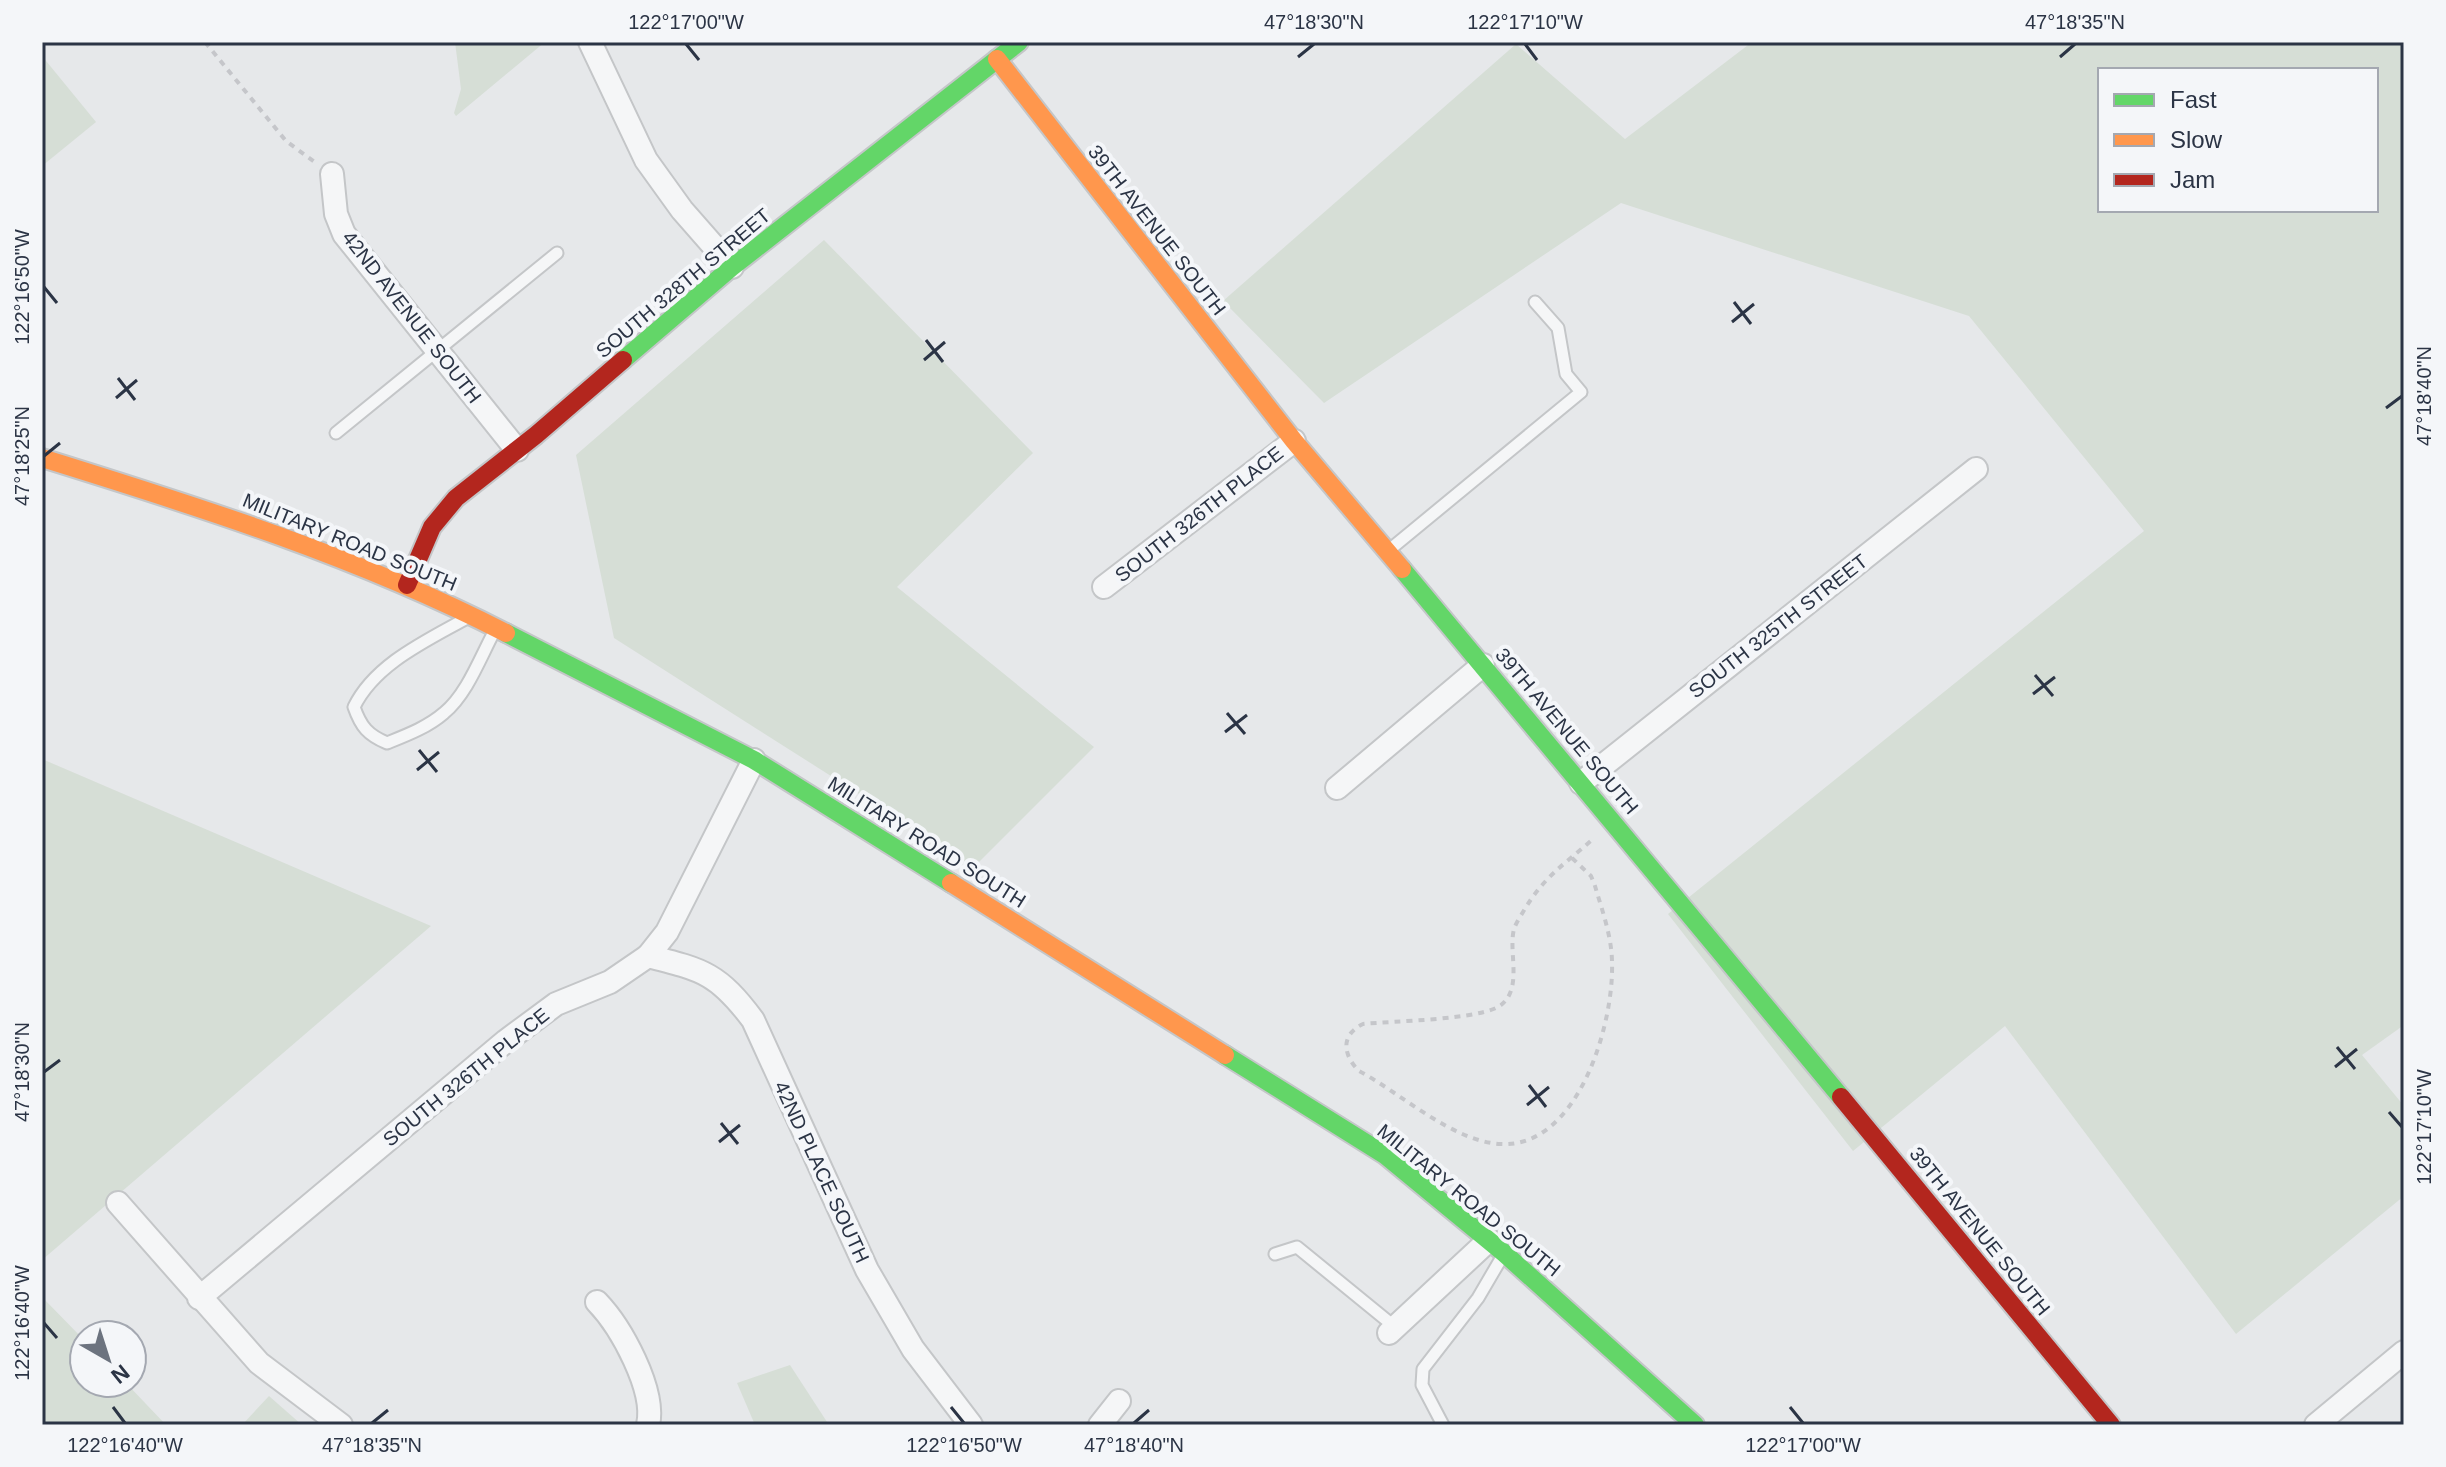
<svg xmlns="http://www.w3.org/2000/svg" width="2446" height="1467" viewBox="0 0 2446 1467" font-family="Arial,sans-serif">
<rect width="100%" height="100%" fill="#e6e8ea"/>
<g fill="#d6ded6" fill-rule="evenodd">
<path d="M455 42H545L456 116 454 113 461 89Z"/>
<path d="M1752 42H2404V1025L2362 1055 2404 1106V1196L2236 1334 2005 1026 1853 1151 1668 914 2144 531 1969 316 1621 203 1324 403 1223 301 1516 44 1625 139ZM2100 70H2376V210H2100Z"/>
<path d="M42 56 96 122 42 166Z"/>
<path d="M824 240 1033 453 897 587 1094 747 974 867 614 638 576 455Z"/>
<path d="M42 759 431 926 42 1260Z"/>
<path d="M42 1297 84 1340V1383H126L166 1425H42Z"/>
<path d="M790 1365 829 1425H755L737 1383Z"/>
<path d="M269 1396 302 1425H242Z"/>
</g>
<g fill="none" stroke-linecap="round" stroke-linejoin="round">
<defs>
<g id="lane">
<path d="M336 433 557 253"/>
<path d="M1388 551 1581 392 1566 374 1558 328 1535 302"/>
<path d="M467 618C426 641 375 664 354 707 361 727 368 735 387 743 407 735 428 727 444 713 467 694 480 658 494 632"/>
<path d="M1275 1254 1297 1247 1395 1327"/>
<path d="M1443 1425 1422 1385 1423 1369 1478 1298 1502 1257"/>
</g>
<g id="street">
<path d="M590 42 646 160 682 210 732 267"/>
<path d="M332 174 336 214 344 234 517 450"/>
<path d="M1104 587 1294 441"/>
<path d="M1581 783 1976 469"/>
<path d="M1337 788 1483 665"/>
<path d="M648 956C703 970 718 973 753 1020L867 1270 913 1349 971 1425"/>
<path d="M118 1203 259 1363 341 1425"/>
<path d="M199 1298 506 1041 556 1004 610 982 648 956 667 932 754 760"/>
<path d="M597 1302C621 1327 656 1390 648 1425"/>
<path d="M1389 1333 1489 1240"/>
<path d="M1100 1425 1119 1401"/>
<path d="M2316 1425 2404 1352"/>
</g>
<g id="fast">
<path d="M623 360 732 267 1019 42"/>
<path d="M1402 569 1841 1097"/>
<path d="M506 633 754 760 951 883"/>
<path d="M1225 1055 1385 1155 1504 1253 1695 1425"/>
</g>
<g id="slow">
<path d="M997 59 1294 441 1402 569"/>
<path d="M42 458C200 507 358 557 506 633"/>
<path d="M951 883 1225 1055"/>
</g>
<g id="jam">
<path d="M407 585 432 527 456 498 536 435 623 360"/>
<path d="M1841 1097 2111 1425"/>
</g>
</defs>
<use href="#lane" stroke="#c4c6c8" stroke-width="15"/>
<use href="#street" stroke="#c4c6c8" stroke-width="26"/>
<use href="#fast" stroke="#c4c6c8" stroke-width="22"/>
<use href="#slow" stroke="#c4c6c8" stroke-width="22"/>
<use href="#jam" stroke="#c4c6c8" stroke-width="22"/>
<g stroke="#c5c6ca" stroke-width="4" stroke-dasharray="6 6" stroke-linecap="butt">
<path d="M205 42 286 141 316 163"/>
<path d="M1572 858 1591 876 1595 886C1602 910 1612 937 1612 963 1614 1024 1578 1149 1500 1144 1452 1141 1402 1094 1359 1071 1343 1055 1340 1035 1363 1024 1391 1021 1482 1020 1501 1005 1523 988 1508 952 1514 929 1516 923 1520 917 1523 912 1544 876 1564 865 1594 838"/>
</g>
<use href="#lane" stroke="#f5f6f7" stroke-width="11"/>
<use href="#street" stroke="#f5f6f7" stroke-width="22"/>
<use href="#fast" stroke="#63d668" stroke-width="18"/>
<use href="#slow" stroke="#ff974d" stroke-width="18"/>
<use href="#jam" stroke="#b3261e" stroke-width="18"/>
</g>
<path fill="none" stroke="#2b3445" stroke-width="3" d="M686 44 699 60M1525 44 1537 60M1298 57 1314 44M2060 57 2075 44M44 287 57 303M1734 302 1751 324M1732 322 1754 304M926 340 943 362M924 360 945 342M118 378 135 400M116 398 137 380M2386 408 2402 396M44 456 60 443M2035 675 2053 696M2033 694 2055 677M1227 713 1245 734M1225 732 1247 715M419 750 437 772M417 770 439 752M2337 1047 2355 1069M2335 1067 2357 1049M44 1072 60 1060M1529 1085 1546 1107M1527 1105 1549 1087M2389 1112 2402 1127M721 1123 738 1144M719 1142 740 1125M44 1323 57 1338M113 1407 125 1423M951 1407 964 1423M1790 1407 1803 1423M372 1423 388 1410M1134 1423 1149 1410"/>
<g text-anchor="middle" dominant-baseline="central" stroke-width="8" stroke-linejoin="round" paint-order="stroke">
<g font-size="20" fill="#2b3445" stroke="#f4f6f9">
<text transform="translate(1157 230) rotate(52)">39TH AVENUE SOUTH</text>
<text transform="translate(683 283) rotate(-40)">SOUTH 328TH STREET</text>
<text transform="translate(412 317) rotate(52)">42ND AVENUE SOUTH</text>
<text transform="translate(1199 514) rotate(-38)">SOUTH 326TH PLACE</text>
<text transform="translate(350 542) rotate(22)">MILITARY ROAD SOUTH</text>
<text transform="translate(1778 626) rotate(-38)">SOUTH 325TH STREET</text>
<text transform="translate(1567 731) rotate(50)">39TH AVENUE SOUTH</text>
<text transform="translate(927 842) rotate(32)">MILITARY ROAD SOUTH</text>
<text transform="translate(466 1077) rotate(-39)">SOUTH 326TH PLACE</text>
<text transform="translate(822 1172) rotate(65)">42ND PLACE SOUTH</text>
<text transform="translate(1469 1200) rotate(39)">MILITARY ROAD SOUTH</text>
<text transform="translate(1980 1231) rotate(51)">39TH AVENUE SOUTH</text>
</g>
</g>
<rect width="2446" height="1467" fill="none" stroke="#f4f6f9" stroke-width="88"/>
<rect x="2098" y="68" width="280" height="144" fill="#f4f6f9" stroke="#a4a8b1" stroke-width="2"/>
<rect x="2114" y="94" width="40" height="12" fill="#63d668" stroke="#a4a8b1" stroke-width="2"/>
<text x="2170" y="108" font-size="24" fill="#2b3445">Fast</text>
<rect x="2114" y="134" width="40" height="12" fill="#ff974d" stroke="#a4a8b1" stroke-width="2"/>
<text x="2170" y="148" font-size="24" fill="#2b3445">Slow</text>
<rect x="2114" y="174" width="40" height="12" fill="#b3261e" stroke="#a4a8b1" stroke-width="2"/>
<text x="2170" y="188" font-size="24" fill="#2b3445">Jam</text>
<g transform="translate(108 1359) rotate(141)"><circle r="38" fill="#f4f6f9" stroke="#a4a8b1" stroke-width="2"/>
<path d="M0-6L14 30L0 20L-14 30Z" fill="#6c737f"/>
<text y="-12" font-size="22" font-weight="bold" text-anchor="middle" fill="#2b3445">N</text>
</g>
<rect x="44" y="44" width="2358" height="1379" fill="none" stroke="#2b3445" stroke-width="3"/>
<g font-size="20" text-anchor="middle" fill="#2b3445">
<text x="686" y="29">122°17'00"W</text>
<text x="1314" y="29">47°18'30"N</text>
<text x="1525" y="29">122°17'10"W</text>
<text x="2075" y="29">47°18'35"N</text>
<text transform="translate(22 287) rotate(-90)" y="7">122°16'50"W</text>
<text transform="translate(2424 396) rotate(-90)" y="7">47°18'40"N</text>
<text transform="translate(22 456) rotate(-90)" y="7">47°18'25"N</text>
<text transform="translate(22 1072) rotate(-90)" y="7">47°18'30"N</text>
<text transform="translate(2424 1127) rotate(-90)" y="7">122°17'10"W</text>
<text transform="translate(22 1323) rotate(-90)" y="7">122°16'40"W</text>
<text x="125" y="1452">122°16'40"W</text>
<text x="372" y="1452">47°18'35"N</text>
<text x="964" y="1452">122°16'50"W</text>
<text x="1134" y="1452">47°18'40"N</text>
<text x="1803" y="1452">122°17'00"W</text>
</g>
</svg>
